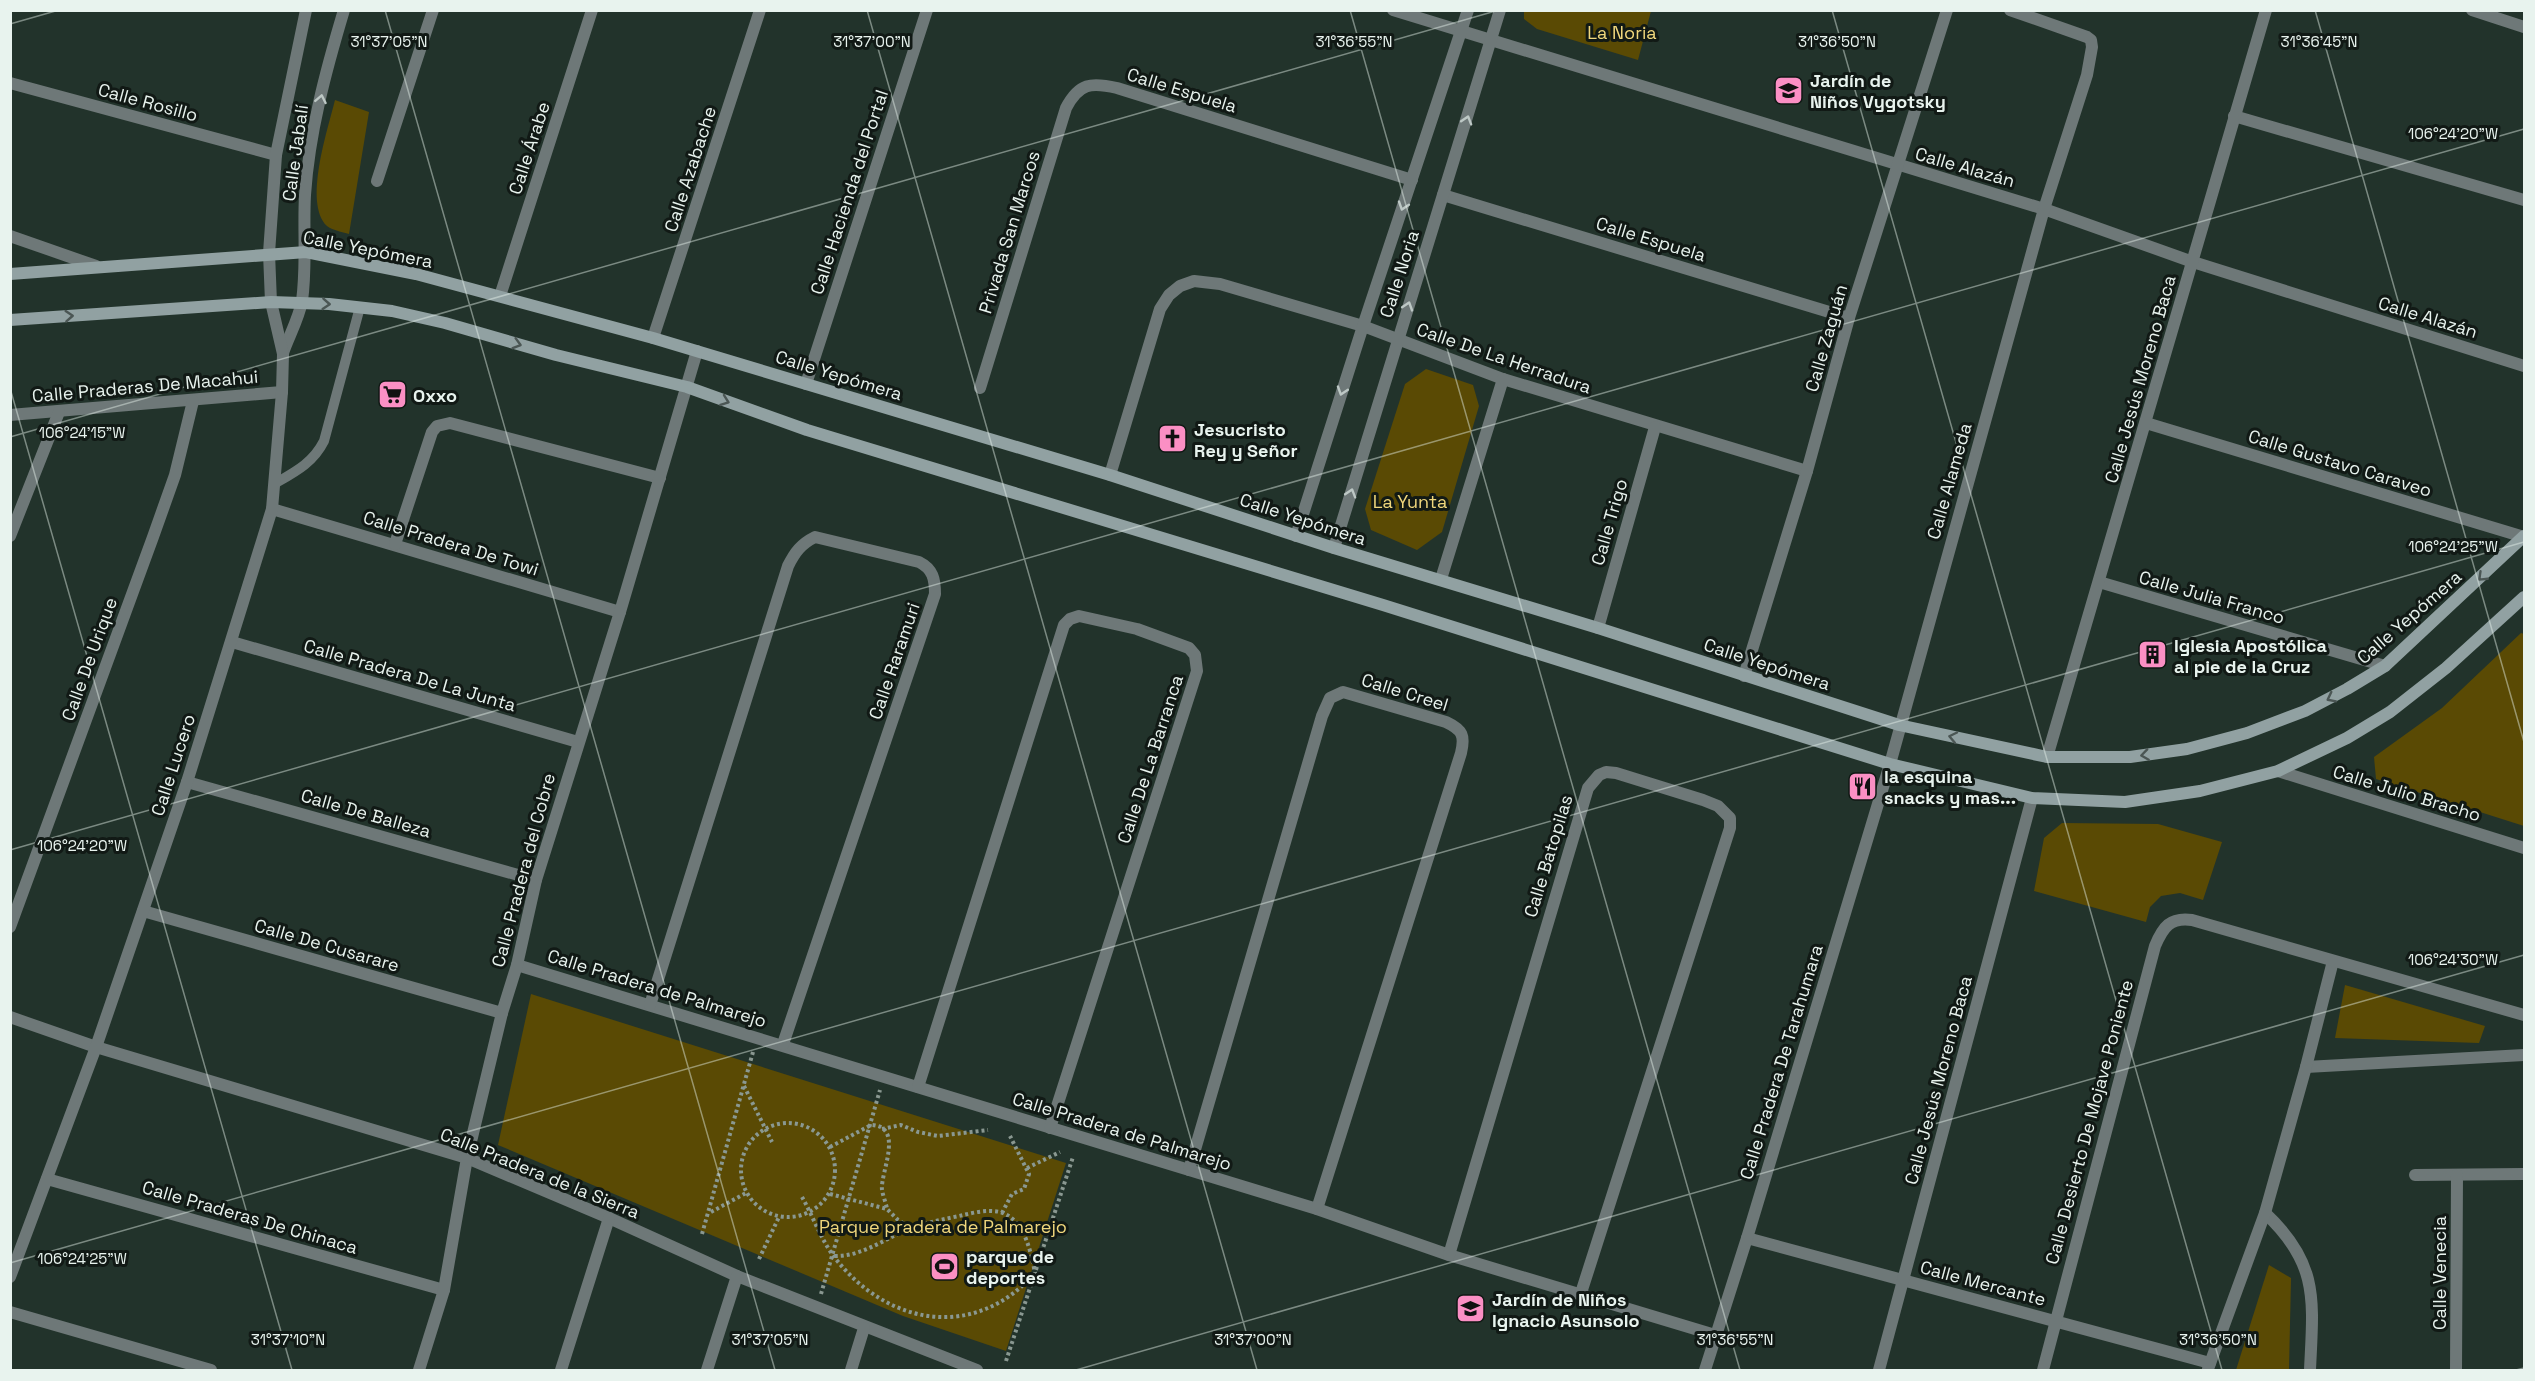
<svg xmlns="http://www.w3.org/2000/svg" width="2535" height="1381" viewBox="0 0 2535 1381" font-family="'Space Grotesk',sans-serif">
<rect width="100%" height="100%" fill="#22332b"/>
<g fill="#5a4a04">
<path d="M1524 11V10L1651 11 1638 60 1537 29 1524 19Z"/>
<path d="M335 100 369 112 349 234C342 232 332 230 327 226 303 203 328 129 335 100Z"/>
<path d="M1426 369 1473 385 1479 406 1442 532 1417 550 1371 530 1365 509 1405 384Z"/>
<path d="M2521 633 2524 634V826L2376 779 2374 757 2442 708Z"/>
<path d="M2062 823 2158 824 2222 842 2203 900 2180 893 2161 896 2150 907 2146 922 2034 891 2044 838Z"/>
<path d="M2345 985 2485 1026 2479 1043 2335 1038Z"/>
<path d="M531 994 1066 1163 1006 1351 903 1316 498 1145Z"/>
<path d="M2269 1265 2291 1278 2289 1370H2236Z"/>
</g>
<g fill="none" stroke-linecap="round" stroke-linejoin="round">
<g stroke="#8a9891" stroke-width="4" stroke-dasharray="3 3" stroke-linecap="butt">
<path d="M744 1086 772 1142"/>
<circle cx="788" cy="1170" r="47"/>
<path d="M882 1129 901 1125 918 1132 938 1136 988 1130"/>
<path d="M830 1147 871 1125C905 1126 880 1173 882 1190 883 1196 886 1203 887 1209"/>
<path d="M1027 1168 1060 1152"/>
<path d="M830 1194 887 1209 898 1220 911 1228"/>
<path d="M802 1197C813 1216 821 1240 835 1258 888 1326 975 1341 1035 1273 1031 1253 1025 1219 1000 1212 987 1209 972 1213 959 1216 939 1220 921 1224 902 1232 880 1242 859 1257 833 1256"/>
<path d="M711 1212 746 1193"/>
<path d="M1002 1213 1012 1194 1024 1189 1029 1174 1010 1136"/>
<path d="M702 1234 753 1052"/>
<path d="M759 1259 779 1217"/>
<path d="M821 1294 880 1090"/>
<path d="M1006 1361 1073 1157"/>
</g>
<path stroke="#6e7878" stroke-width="10" d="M274 484C295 472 313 463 324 441L360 307"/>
<g stroke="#6e7878" stroke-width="12">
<path d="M1393 10 2044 209 2193 262 2524 366"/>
<path d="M2472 10 2524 27"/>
<path d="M10 83 276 155"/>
<path d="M2234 116 2524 200"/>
<path d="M377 181 433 10"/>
<path d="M1443 195 1849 318"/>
<path d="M10 236 96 266"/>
<path d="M500 296 592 10"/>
<path d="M653 338 760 10"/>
<path d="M806 384 927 10"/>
<path d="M980 388 1066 108C1079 83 1091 82 1117 88L1412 180"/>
<path d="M10 415 282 392"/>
<path d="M2146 423 2524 537"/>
<path d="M1110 475 1160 309 1169 295 1180 286 1194 281 1220 284 1363 326 1503 379 1807 471"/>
<path d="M272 509 620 612"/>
<path d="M10 536 59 412"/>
<path d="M395 544 432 432 437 426 450 423 660 478"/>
<path d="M1441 579 1503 379"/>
<path d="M2099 582 2385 666"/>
<path d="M1598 628 1655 427"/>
<path d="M232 642 578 742"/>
<path d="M1744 676 1807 471 1849 318 1947 10"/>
<path d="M2047 757 2266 10"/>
<path d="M2278 771 2524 848"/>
<path d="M187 782 536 880"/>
<path d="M143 911 502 1013"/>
<path d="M10 927 153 537 175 475 193 401"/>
<path d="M517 965 1317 1209 1449 1255 1715 1335"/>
<path d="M650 1005 788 566C795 552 801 544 815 537L919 562C933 569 935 579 935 594L783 1044"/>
<path d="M10 1017 96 1047 467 1158 609 1218 737 1276 977 1370"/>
<path d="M2306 1067 2524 1055"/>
<path d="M918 1087 1064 625 1070 619 1079 616 1137 629 1189 648 1195 655 1197 671 1050 1128"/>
<path d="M1189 1170 1322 716 1330 698 1343 692 1446 722C1463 730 1465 736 1461 753L1317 1209"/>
<path d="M2415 1175 2524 1174"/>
<path d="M47 1179 444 1290"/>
<path d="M2265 1213C2320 1264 2313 1302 2310 1370"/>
<path d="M1747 1238 2210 1363"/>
<path d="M1449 1255 1588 788 1599 775 1606 772 1616 773 1703 800 1718 806 1730 818V828L1581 1293"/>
<path d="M10 1312 211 1370"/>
<path d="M2208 1369 2265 1213 2306 1067 2333 961"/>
<path d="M419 1370 444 1290 467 1158 502 1013 517 965 536 880 620 612 697 351"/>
<path d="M561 1370 609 1218"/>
<path d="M707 1370 737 1276"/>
<path d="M851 1370 864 1328"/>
<path d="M1705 1370 1747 1238 1890 764 2044 209 2087 75 2092 47 2091 40 2087 37 2010 10"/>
<path d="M1879 1370 2032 798"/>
<path d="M2043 1370 2155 946C2163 927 2170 917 2192 920L2524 1015"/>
<path d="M2456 1370 2457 1175"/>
</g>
<g stroke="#6e7878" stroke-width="12">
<path d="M283 353C289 336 299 318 302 301 307 265 303 230 305 195 309 133 326 70 344 10"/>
<path d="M1296 536 1363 326 1468 10"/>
<path d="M1334 548 1500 10"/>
<path d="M10 1277 96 1047 187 782 272 509 282 392 283 354 271 302 269 253 276 155 306 10"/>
</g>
<g stroke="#91a1a2" stroke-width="12">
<path d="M10 274 306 252 416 274 653 338 1110 475 1334 548 1598 628 1899 725 2047 757H2130L2187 749 2247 733 2305 711 2347 689 2385 666 2524 536"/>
<path d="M10 320 271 302 329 304 392 311 445 323 556 355 687 387 807 430 1383 605 1890 764 2032 798 2125 802 2200 791 2278 771 2347 738 2390 712 2446 668 2524 597"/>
</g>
</g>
<defs><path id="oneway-chevron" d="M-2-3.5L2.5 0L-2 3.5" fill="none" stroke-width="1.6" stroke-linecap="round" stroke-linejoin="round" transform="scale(1.5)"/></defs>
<g stroke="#bdc8c5">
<use href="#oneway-chevron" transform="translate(321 99) rotate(-79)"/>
<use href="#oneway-chevron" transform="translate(1467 120) rotate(-73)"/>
<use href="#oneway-chevron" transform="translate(1403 206) rotate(108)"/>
<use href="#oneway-chevron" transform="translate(1408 306) rotate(-72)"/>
<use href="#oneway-chevron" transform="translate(1342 391) rotate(108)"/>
<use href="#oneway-chevron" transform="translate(1351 493) rotate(-73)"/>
</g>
<g stroke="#4b5654">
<use href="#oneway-chevron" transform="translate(326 304) rotate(4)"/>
<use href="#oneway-chevron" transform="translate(69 316) rotate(-4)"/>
<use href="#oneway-chevron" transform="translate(517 344) rotate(16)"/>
<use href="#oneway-chevron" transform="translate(725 401) rotate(20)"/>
<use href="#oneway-chevron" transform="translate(2482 577) rotate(136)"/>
<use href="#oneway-chevron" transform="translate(2331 698) rotate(153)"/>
<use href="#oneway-chevron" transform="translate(1953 737) rotate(-168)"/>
<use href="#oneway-chevron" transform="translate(2145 755) rotate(172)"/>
</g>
<path fill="none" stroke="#e8f3ee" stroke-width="1.5" stroke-opacity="0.45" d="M385 10 775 1370M867 10 1257 1370M1350 10 1740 1370M1832 10 2222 1370M2315 10 2524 742M10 24 59 10M10 388 292 1370M10 437 1499 10M10 850 2524 129M10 1263 2524 542M1076 1370 2524 955M2516 1370 2524 1368"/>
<defs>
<symbol id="school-square" viewBox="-11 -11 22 22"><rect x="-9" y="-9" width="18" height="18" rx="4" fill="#fb8fc4" stroke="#111915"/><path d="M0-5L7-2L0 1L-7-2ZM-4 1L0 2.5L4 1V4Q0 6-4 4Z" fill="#111"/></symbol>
<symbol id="supermarket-square" viewBox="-11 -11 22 22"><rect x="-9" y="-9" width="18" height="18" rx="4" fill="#fb8fc4" stroke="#111915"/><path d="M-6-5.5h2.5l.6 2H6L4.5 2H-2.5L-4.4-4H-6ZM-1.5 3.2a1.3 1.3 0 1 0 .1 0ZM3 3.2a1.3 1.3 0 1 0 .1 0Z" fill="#111"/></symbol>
<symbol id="church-square" viewBox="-11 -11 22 22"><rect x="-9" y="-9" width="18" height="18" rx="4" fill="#fb8fc4" stroke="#111915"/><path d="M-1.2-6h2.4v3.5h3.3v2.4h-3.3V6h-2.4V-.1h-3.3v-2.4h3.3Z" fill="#111"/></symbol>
<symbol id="building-square" viewBox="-11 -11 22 22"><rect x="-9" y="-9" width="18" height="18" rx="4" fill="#fb8fc4" stroke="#111915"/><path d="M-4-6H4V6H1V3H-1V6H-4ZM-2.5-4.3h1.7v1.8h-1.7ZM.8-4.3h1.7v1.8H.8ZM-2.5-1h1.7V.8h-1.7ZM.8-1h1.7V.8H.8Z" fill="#111"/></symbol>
<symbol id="restaurant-square" viewBox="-11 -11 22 22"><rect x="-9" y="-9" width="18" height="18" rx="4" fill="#fb8fc4" stroke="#111915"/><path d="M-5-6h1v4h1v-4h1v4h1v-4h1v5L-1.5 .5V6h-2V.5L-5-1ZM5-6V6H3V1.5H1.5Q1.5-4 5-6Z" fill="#111"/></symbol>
<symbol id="stadium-square" viewBox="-11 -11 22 22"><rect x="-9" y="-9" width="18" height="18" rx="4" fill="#fb8fc4" stroke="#111915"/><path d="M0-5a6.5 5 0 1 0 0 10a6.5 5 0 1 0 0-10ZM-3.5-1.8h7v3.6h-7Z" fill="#111"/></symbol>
</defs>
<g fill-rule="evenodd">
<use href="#school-square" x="1772" y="74" width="33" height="33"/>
<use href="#supermarket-square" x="376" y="378" width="33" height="33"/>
<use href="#church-square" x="1156" y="422" width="33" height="33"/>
<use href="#building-square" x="2136" y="638" width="33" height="33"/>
<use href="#restaurant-square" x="1846" y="770" width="33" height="33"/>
<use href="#stadium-square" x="928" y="1250" width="33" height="33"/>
<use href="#school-square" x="1454" y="1292" width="33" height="33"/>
</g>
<g text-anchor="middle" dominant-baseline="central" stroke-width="6" stroke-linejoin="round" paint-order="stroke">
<g font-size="18" fill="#f0d77c" stroke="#111915">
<text x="1622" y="32">La Noria</text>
<text x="1410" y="501">La Yunta</text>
<text x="943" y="1226">Parque pradera de Palmarejo</text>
</g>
<g font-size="18" font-weight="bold" fill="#e8f3ee" stroke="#111915" text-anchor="start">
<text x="1810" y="80">Jardín de<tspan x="1810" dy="21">Niños Vygotsky</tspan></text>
<text x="413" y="395">Oxxo</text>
<text x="1194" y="429">Jesucristo<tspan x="1194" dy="21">Rey y Señor</tspan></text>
<text x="2174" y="645">Iglesia Apostólica<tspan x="2174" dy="21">al pie de la Cruz</tspan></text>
<text x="1884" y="776">la esquina<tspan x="1884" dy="21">snacks y mas...</tspan></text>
<text x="966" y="1256">parque de<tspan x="966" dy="21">deportes</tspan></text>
<text x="1492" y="1299">Jardín de Niños<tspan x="1492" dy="21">Ignacio Asunsolo</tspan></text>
</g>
<g font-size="18" fill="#e8f3ee" stroke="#111915">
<text transform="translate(1182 90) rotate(17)">Calle Espuela</text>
<text transform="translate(148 102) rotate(15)">Calle Rosillo</text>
<text transform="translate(529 148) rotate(-72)">Calle Árabe</text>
<text transform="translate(295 153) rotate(-82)">Calle Jabalí</text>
<text transform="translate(1965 167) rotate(16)">Calle Alazán</text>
<text transform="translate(690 169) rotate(-72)">Calle Azabache</text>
<text transform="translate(849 192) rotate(-72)">Calle Hacienda del Portal</text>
<text transform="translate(1009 232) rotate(-73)">Privada San Marcos</text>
<text transform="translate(1651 239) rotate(17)">Calle Espuela</text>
<text transform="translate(368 249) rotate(11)">Calle Yepómera</text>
<text transform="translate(1399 274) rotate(-72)">Calle Noria</text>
<text transform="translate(2428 317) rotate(17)">Calle Alazán</text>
<text transform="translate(1826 338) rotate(-74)">Calle Zaguán</text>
<text transform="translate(1504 358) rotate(19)">Calle De La Herradura</text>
<text transform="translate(839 375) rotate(17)">Calle Yepómera</text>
<text transform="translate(2140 379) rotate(-74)">Calle Jesús Moreno Baca</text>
<text transform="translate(145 386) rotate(-5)">Calle Praderas De Macahui</text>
<text transform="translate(2340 463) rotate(17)">Calle Gustavo Caraveo</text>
<text transform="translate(1949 481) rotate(-74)">Calle Alameda</text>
<text transform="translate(1303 519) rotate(18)">Calle Yepómera</text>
<text transform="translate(1609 522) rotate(-74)">Calle Trigo</text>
<text transform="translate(451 543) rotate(17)">Calle Pradera De Towi</text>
<text transform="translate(2212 597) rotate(16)">Calle Julia Franco</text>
<text transform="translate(2409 617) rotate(-41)">Calle Yepómera</text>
<text transform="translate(89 659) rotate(-70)">Calle De Urique</text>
<text transform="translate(894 661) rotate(-71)">Calle Raramuri</text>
<text transform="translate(1767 664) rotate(18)">Calle Yepómera</text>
<text transform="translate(410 675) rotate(16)">Calle Pradera De La Junta</text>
<text transform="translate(1405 692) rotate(17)">Calle Creel</text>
<text transform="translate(1150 759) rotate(-72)">Calle De La Barranca</text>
<text transform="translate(173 765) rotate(-72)">Calle Lucero</text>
<text transform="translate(2407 793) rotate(17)">Calle Julio Bracho</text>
<text transform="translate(366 813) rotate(16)">Calle De Balleza</text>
<text transform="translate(1548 856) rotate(-73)">Calle Batopilas</text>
<text transform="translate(523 870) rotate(-75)">Calle Pradera del Cobre</text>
<text transform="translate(327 945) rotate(16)">Calle De Cusarare</text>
<text transform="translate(657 988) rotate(17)">Calle Pradera de Palmarejo</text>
<text transform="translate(1781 1062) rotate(-73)">Calle Pradera De Tarahumara</text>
<text transform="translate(1938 1080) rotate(-75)">Calle Jesús Moreno Baca</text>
<text transform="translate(2089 1122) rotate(-75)">Calle Desierto De Mojave Poniente</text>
<text transform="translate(1122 1131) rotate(17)">Calle Pradera de Palmarejo</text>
<text transform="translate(540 1173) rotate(22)">Calle Pradera de la Sierra</text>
<text transform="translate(250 1217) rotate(16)">Calle Praderas De Chinaca</text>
<text transform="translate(2439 1273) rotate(-90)">Calle Venecia</text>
<text transform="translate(1983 1283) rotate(15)">Calle Mercante</text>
</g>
</g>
<g font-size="15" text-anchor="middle" fill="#e8f3ee" stroke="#111915" stroke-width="6" stroke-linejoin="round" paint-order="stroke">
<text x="389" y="47">31°37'05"N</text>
<text x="872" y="47">31°37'00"N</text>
<text x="1354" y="47">31°36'55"N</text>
<text x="1837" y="47">31°36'50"N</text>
<text x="2319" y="47">31°36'45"N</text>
<text x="2453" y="139">106°24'20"W</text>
<text x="82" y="438">106°24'15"W</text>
<text x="2453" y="552">106°24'25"W</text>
<text x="82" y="851">106°24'20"W</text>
<text x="2453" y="965">106°24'30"W</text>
<text x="82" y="1264">106°24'25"W</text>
<text x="288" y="1345">31°37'10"N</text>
<text x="770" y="1345">31°37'05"N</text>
<text x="1253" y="1345">31°37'00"N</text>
<text x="1735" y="1345">31°36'55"N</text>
<text x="2218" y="1345">31°36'50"N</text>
</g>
<rect width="2535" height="1381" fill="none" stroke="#e8f3ee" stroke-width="24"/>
</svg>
